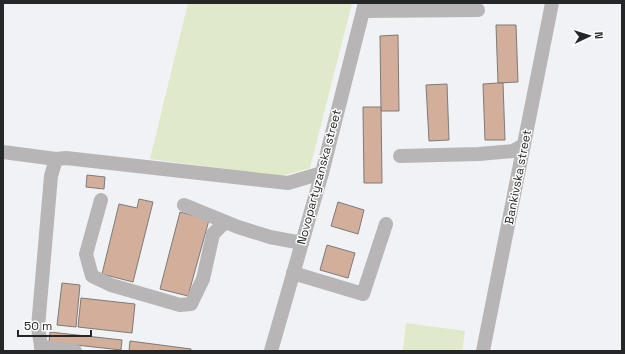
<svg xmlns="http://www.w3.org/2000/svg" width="625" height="354" viewBox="0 0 625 354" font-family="'Space Grotesk',sans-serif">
<rect width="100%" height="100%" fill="#f0f2f6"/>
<g fill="#e0e9c9">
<path d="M188 3H352L310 168 281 176 150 159Z"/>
<path d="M406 323 465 331 462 351H403Z"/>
</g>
<g fill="#d3ae9b" stroke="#7e7a78">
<path d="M496 25H516L518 82 498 83Z"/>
<path d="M398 35 399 111H381L380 36Z"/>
<path d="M498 83H503L505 140H485L483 84Z"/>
<path d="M447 84 449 140 429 141 426 85Z"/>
<path d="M363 107H381L382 183H364Z"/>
<path d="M87 175 105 177 104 189 86 187Z"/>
<path d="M139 199 153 202 133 282 102 274 119 204 137 208Z"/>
<path d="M338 202 364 210 358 234 331 226Z"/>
<path d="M180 212 209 220 188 296 160 289Z"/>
<path d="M327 245 355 253 348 278 320 270Z"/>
<path d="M62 283 80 285 76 327 57 325Z"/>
<path d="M81 298 135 304 132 333 78 327Z"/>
<path d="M50 332 122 340 121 350 49 342Z"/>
<path d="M130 341 191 349V351H129Z"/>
</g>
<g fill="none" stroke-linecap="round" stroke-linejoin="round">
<g stroke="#b7b5b6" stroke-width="14">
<path d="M363 11 478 10"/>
<path d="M3 152 56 159"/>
<path d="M400 156 479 154 513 151 524 145"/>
<path d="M101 200 86 254 92 276 111 285 180 305 191 304 203 279 213 234 225 222"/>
<path d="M184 205 238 227 270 237 302 243"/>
<path d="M293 273 363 294 386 224"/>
<path d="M41 347 75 351"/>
<path d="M42 351 38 327 51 176 56 159 66 158 288 183 322 173"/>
<path d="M271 351 322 173 365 3"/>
<path d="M483 351 552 3"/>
</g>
</g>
<g text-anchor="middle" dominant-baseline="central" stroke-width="3" stroke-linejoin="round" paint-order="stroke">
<g font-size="12" fill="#252627" stroke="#fff">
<text transform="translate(319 177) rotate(-75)">Novopartyzanska street</text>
<text transform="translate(518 177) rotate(-79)">Bankivska street</text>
</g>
</g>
<rect width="625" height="354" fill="none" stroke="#252627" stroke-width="8"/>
<g transform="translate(589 36) rotate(86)" stroke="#ffffff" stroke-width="3" paint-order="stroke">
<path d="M0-3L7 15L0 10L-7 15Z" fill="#252627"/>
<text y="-6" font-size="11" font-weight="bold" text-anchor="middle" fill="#252627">N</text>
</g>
<path d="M18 330v6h73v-6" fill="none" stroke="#252627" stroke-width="2"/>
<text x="24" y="330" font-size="12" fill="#252627" stroke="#ffffff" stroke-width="3" paint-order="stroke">50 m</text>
</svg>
